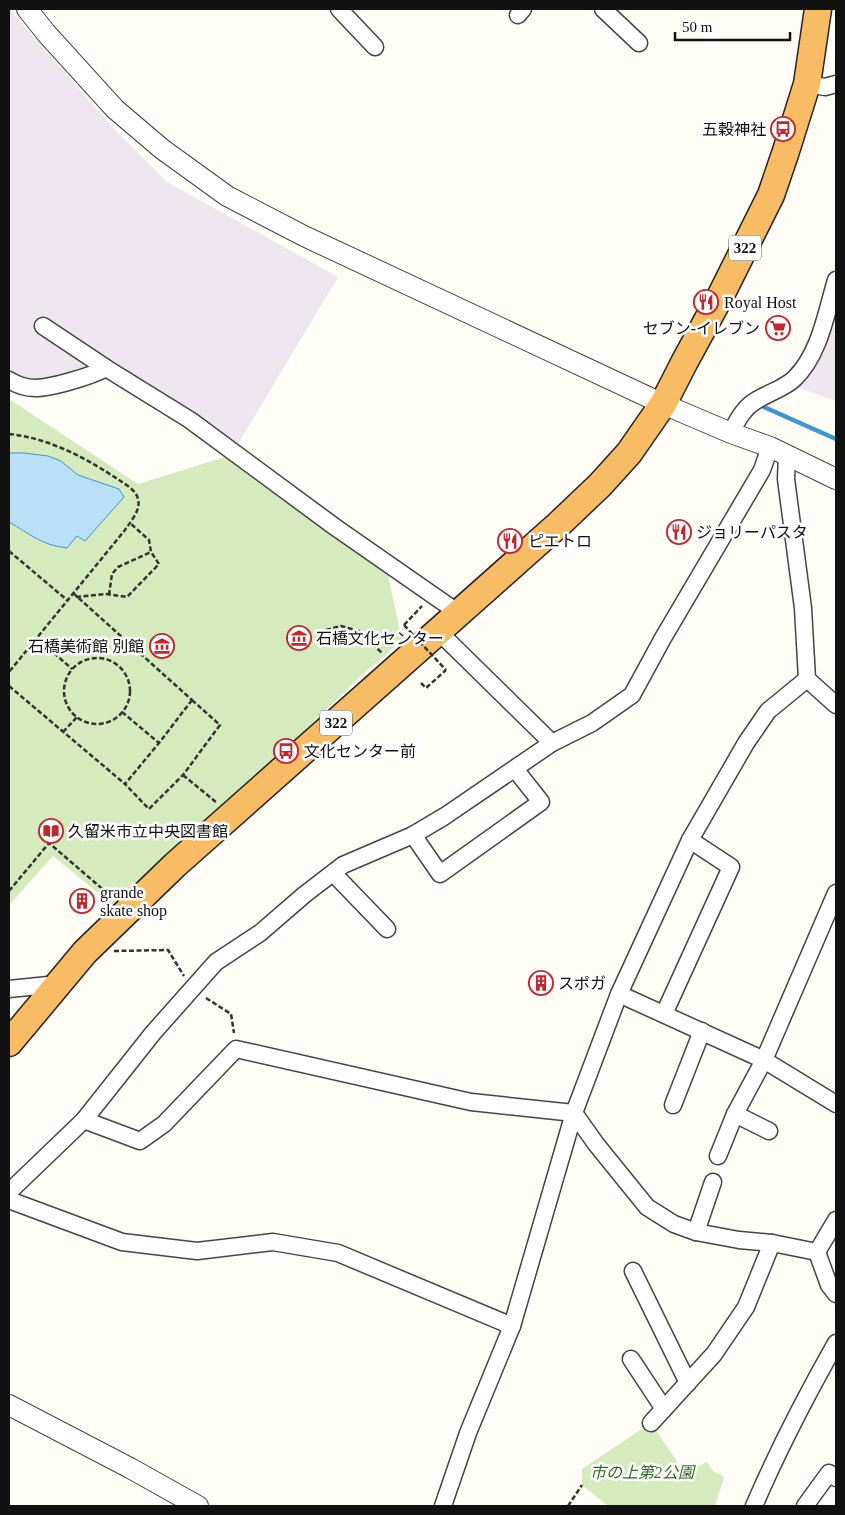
<svg xmlns="http://www.w3.org/2000/svg" width="845" height="1515" viewBox="0 0 845 1515" font-family="'Times New Roman','Noto Sans JP',serif">
<rect width="100%" height="100%" fill="#fffdf5"/>
<g fill="#eee6ef">
<path d="M9 9 115 130 167 182 338 277 238 444 117 368 68 372 27 383 9 371Z"/>
<path d="M836 291V401L797 387Z"/>
</g>
<g fill="#d5ebbd">
<path d="M9 399 138 484 228 456 308 514 388 575 402 641 364 673 119 910 53 856 9 905Z"/>
<path d="M651 1423 684 1472 707 1462 713 1471 724 1477 715 1506H608L582 1485V1469Z"/>
</g>
<path fill="#b9e0f7" stroke="#3f96cf" d="M9 453H24L48 456 61 461 78 475 119 489 124 497 85 541 77 536 67 548C41 545 30 534 9 522Z"/>
<g fill="none" stroke-linecap="round" stroke-linejoin="round">
<path stroke="#3f96cf" stroke-width="4.5" d="M764 407 836 439"/>
<defs>
<g id="minor">
<path d="M339 9 375 47"/>
<path d="M603 9 639 43"/>
<path d="M518 15 523 9"/>
<path d="M807 84 825 87 836 84"/>
<path d="M43 326 106 368 190 420 335 527 460 614"/>
<path d="M9 380C17 385 25 388 35 388 51 388 92 376 106 368"/>
<path d="M731 433C735 425 739 416 745 410 757 395 780 392 794 379 820 354 826 313 836 280"/>
<path d="M787 456 786 479 803 608 807 679 836 705"/>
<path d="M439 632 552 743"/>
<path d="M413 835 440 874 541 802 515 769"/>
<path d="M333 873 387 929"/>
<path d="M9 989 58 984"/>
<path d="M619 994 764 1060 836 1104"/>
<path d="M664 1014 731 867 690 840"/>
<path d="M673 1105 702 1031"/>
<path d="M735 1114 769 1131"/>
<path d="M84 1120 140 1141 164 1124 236 1049 471 1102 574 1113 596 1144 647 1207 674 1224 696 1232 739 1240 772 1243 817 1252"/>
<path d="M718 1156 735 1114 764 1060 836 893"/>
<path d="M9 1192 84 1120 153 1033 216 962 260 933 304 895 343 865 413 835 445 816 552 743 592 723 632 695 663 638 762 470 770 447"/>
<path d="M9 1200 122 1242 197 1251 273 1242 338 1253 512 1326"/>
<path d="M696 1232 713 1182"/>
<path d="M817 1252 829 1285 836 1294"/>
<path d="M817 1252 836 1220"/>
<path d="M633 1271 688 1383"/>
<path d="M631 1359 664 1409"/>
<path d="M651 1423 714 1354 746 1307 772 1243"/>
<path d="M443 1506 468 1433 512 1326 574 1113 619 994 690 840 746 743 768 711 807 679"/>
<path d="M754 1506C778 1450 806 1396 836 1343"/>
<path d="M805 1506 829 1473 836 1478"/>
</g>
<g id="tertiary">
<path d="M27 9 46 33 115 109 162 149 227 196 304 236 663 404 731 433 770 447 836 479"/>
<path d="M9 1405 130 1468 198 1506"/>
</g>
<path id="trunk" d="M9 1043 85 952 175 865 559 524 600 485 629 453 663 404 685 361 721 295 771 195 786 151 807 84 818 9"/>
</defs>
<use href="#minor" stroke="#444" stroke-width="19"/>
<use href="#tertiary" stroke="#444" stroke-width="22"/>
<use href="#trunk" stroke="#222" stroke-width="29"/>
<g stroke="#333" stroke-width="2.5" stroke-dasharray="5 2.5" stroke-linecap="butt">
<path d="M9 434C49 438 86 458 119 480 126 485 136 490 138 499 141 510 131 521 125 530L9 672"/>
<path d="M9 551 67 600"/>
<path d="M73 593 192 700"/>
<path d="M109 595 112 574 118 567 151 552"/>
<path d="M76 597 106 594 127 597 159 564 151 552 149 540 130 523"/>
<path d="M404 625 422 606"/>
<path d="M326 630 341 626 359 631 382 653"/>
<path d="M37 638 72 669"/>
<circle cx="97" cy="691" r="33"/>
<path d="M421 683 426 688 446 670"/>
<path d="M9 686 125 784"/>
<path d="M192 700 220 725 183 775 149 809 125 784 159 743Z"/>
<path d="M122 712 159 743"/>
<path d="M63 732 77 717"/>
<path d="M183 775 216 802"/>
<path d="M9 891 49 843 113 898"/>
<path d="M114 951 168 950 184 976"/>
<path d="M206 998 231 1014 234 1033"/>
<path d="M568 1506 582 1485"/>
</g>
<use href="#minor" stroke="#fff" stroke-width="16"/>
<use href="#tertiary" stroke="#fff" stroke-width="20"/>
<use href="#trunk" stroke="#f7bc64" stroke-width="26"/>
<path stroke="#333" stroke-width="2.5" stroke-dasharray="5 2.5" stroke-linecap="butt" d="M404 625 446 670"/>
</g>
<defs>
<symbol id="bus-ring" viewBox="-11 -11 22 22"><circle r="9.5" fill="#fff" stroke="#c4262e" stroke-width="1.5"/><path d="M-5-6H5V4H4V6H2V4H-2V6H-4V4H-5ZM-3.5-4V0h7V-4ZM-3.5 1.2v1.5H-2V1.2ZM2 1.2v1.5H3.5V1.2Z" fill="#c4262e"/></symbol>
<symbol id="restaurant-ring" viewBox="-11 -11 22 22"><circle r="9.5" fill="#fff" stroke="#c4262e" stroke-width="1.5"/><path d="M-5-6h1v4h1v-4h1v4h1v-4h1v5L-1.5 .5V6h-2V.5L-5-1ZM5-6V6H3V1.5H1.5Q1.5-4 5-6Z" fill="#c4262e"/></symbol>
<symbol id="supermarket-ring" viewBox="-11 -11 22 22"><circle r="9.5" fill="#fff" stroke="#c4262e" stroke-width="1.5"/><path d="M-6-5.5h2.5l.6 2H6L4.5 2H-2.5L-4.4-4H-6ZM-1.5 3.2a1.3 1.3 0 1 0 .1 0ZM3 3.2a1.3 1.3 0 1 0 .1 0Z" fill="#c4262e"/></symbol>
<symbol id="museum-ring" viewBox="-11 -11 22 22"><circle r="9.5" fill="#fff" stroke="#c4262e" stroke-width="1.5"/><path d="M0-6L6-3V-2H-6V-3ZM-5-1h2V3h-2ZM-1-1h2V3h-2ZM3-1h2V3H3ZM-6 4H6V6H-6Z" fill="#c4262e"/></symbol>
<symbol id="library-ring" viewBox="-11 -11 22 22"><circle r="9.5" fill="#fff" stroke="#c4262e" stroke-width="1.5"/><path d="M-6-4Q-3-5.5-.7-3.5V5Q-3 3-6 4ZM6-4Q3-5.5 .7-3.5V5Q3 3 6 4Z" fill="#c4262e"/></symbol>
<symbol id="building-ring" viewBox="-11 -11 22 22"><circle r="9.5" fill="#fff" stroke="#c4262e" stroke-width="1.5"/><path d="M-4-6H4V6H1V3H-1V6H-4ZM-2.5-4.3h1.7v1.8h-1.7ZM.8-4.3h1.7v1.8H.8ZM-2.5-1h1.7V.8h-1.7ZM.8-1h1.7V.8H.8Z" fill="#c4262e"/></symbol>
</defs>
<g fill-rule="evenodd">
<use href="#bus-ring" x="769" y="115" width="28" height="28"/>
<use href="#restaurant-ring" x="692" y="288" width="28" height="28"/>
<use href="#supermarket-ring" x="764" y="314" width="28" height="28"/>
<use href="#restaurant-ring" x="665" y="518" width="28" height="28"/>
<use href="#restaurant-ring" x="496" y="527" width="28" height="28"/>
<use href="#museum-ring" x="285" y="624" width="28" height="28"/>
<use href="#museum-ring" x="148" y="632" width="28" height="28"/>
<use href="#bus-ring" x="272" y="737" width="28" height="28"/>
<use href="#library-ring" x="37" y="817" width="28" height="28"/>
<use href="#building-ring" x="68" y="887" width="28" height="28"/>
<use href="#building-ring" x="527" y="969" width="28" height="28"/>
</g>
<g text-anchor="middle" dominant-baseline="central" stroke-width="5" stroke-linejoin="round" paint-order="stroke">
<g fill="#fff" stroke="#585858" stroke-width="1">
<rect x="729" y="235.5" width="32" height="25" rx="4"/>
<rect x="320" y="710.5" width="32" height="25" rx="4"/>
</g>
<g font-size="15" font-weight="bold" fill="#111">
<text x="745" y="248">322</text>
<text x="336" y="723">322</text>
</g>
<g font-size="16" fill="#111" stroke="#fff" text-anchor="start">
<text x="766" y="129" text-anchor="end">五穀神社</text>
<text x="724" y="302">Royal Host</text>
<text x="760" y="328" text-anchor="end">セブン-イレブン</text>
<text x="696" y="532">ジョリーパスタ</text>
<text x="528" y="541">ピエトロ</text>
<text x="316" y="638">石橋文化センター</text>
<text x="144" y="646" text-anchor="end">石橋美術館 別館</text>
<text x="304" y="751">文化センター前</text>
<text x="68" y="831">久留米市立中央図書館</text>
<text x="100" y="892">grande<tspan x="100" dy="18">skate shop</tspan></text>
<text x="558" y="983">スポガ</text>
</g>
<g font-size="16" font-style="italic" fill="#2f6b1f" stroke="#fff">
<text x="642" y="1472">市の上第2公園</text>
</g>
</g>
<rect width="845" height="1515" fill="none" stroke="#111111" stroke-width="20"/>
<path d="M675 32v8h115v-8" fill="none" stroke="#111111" stroke-width="2.5"/>
<text x="682" y="32" font-size="15" fill="#111111" stroke="#ffffff" stroke-width="4" paint-order="stroke">50 m</text>
</svg>
